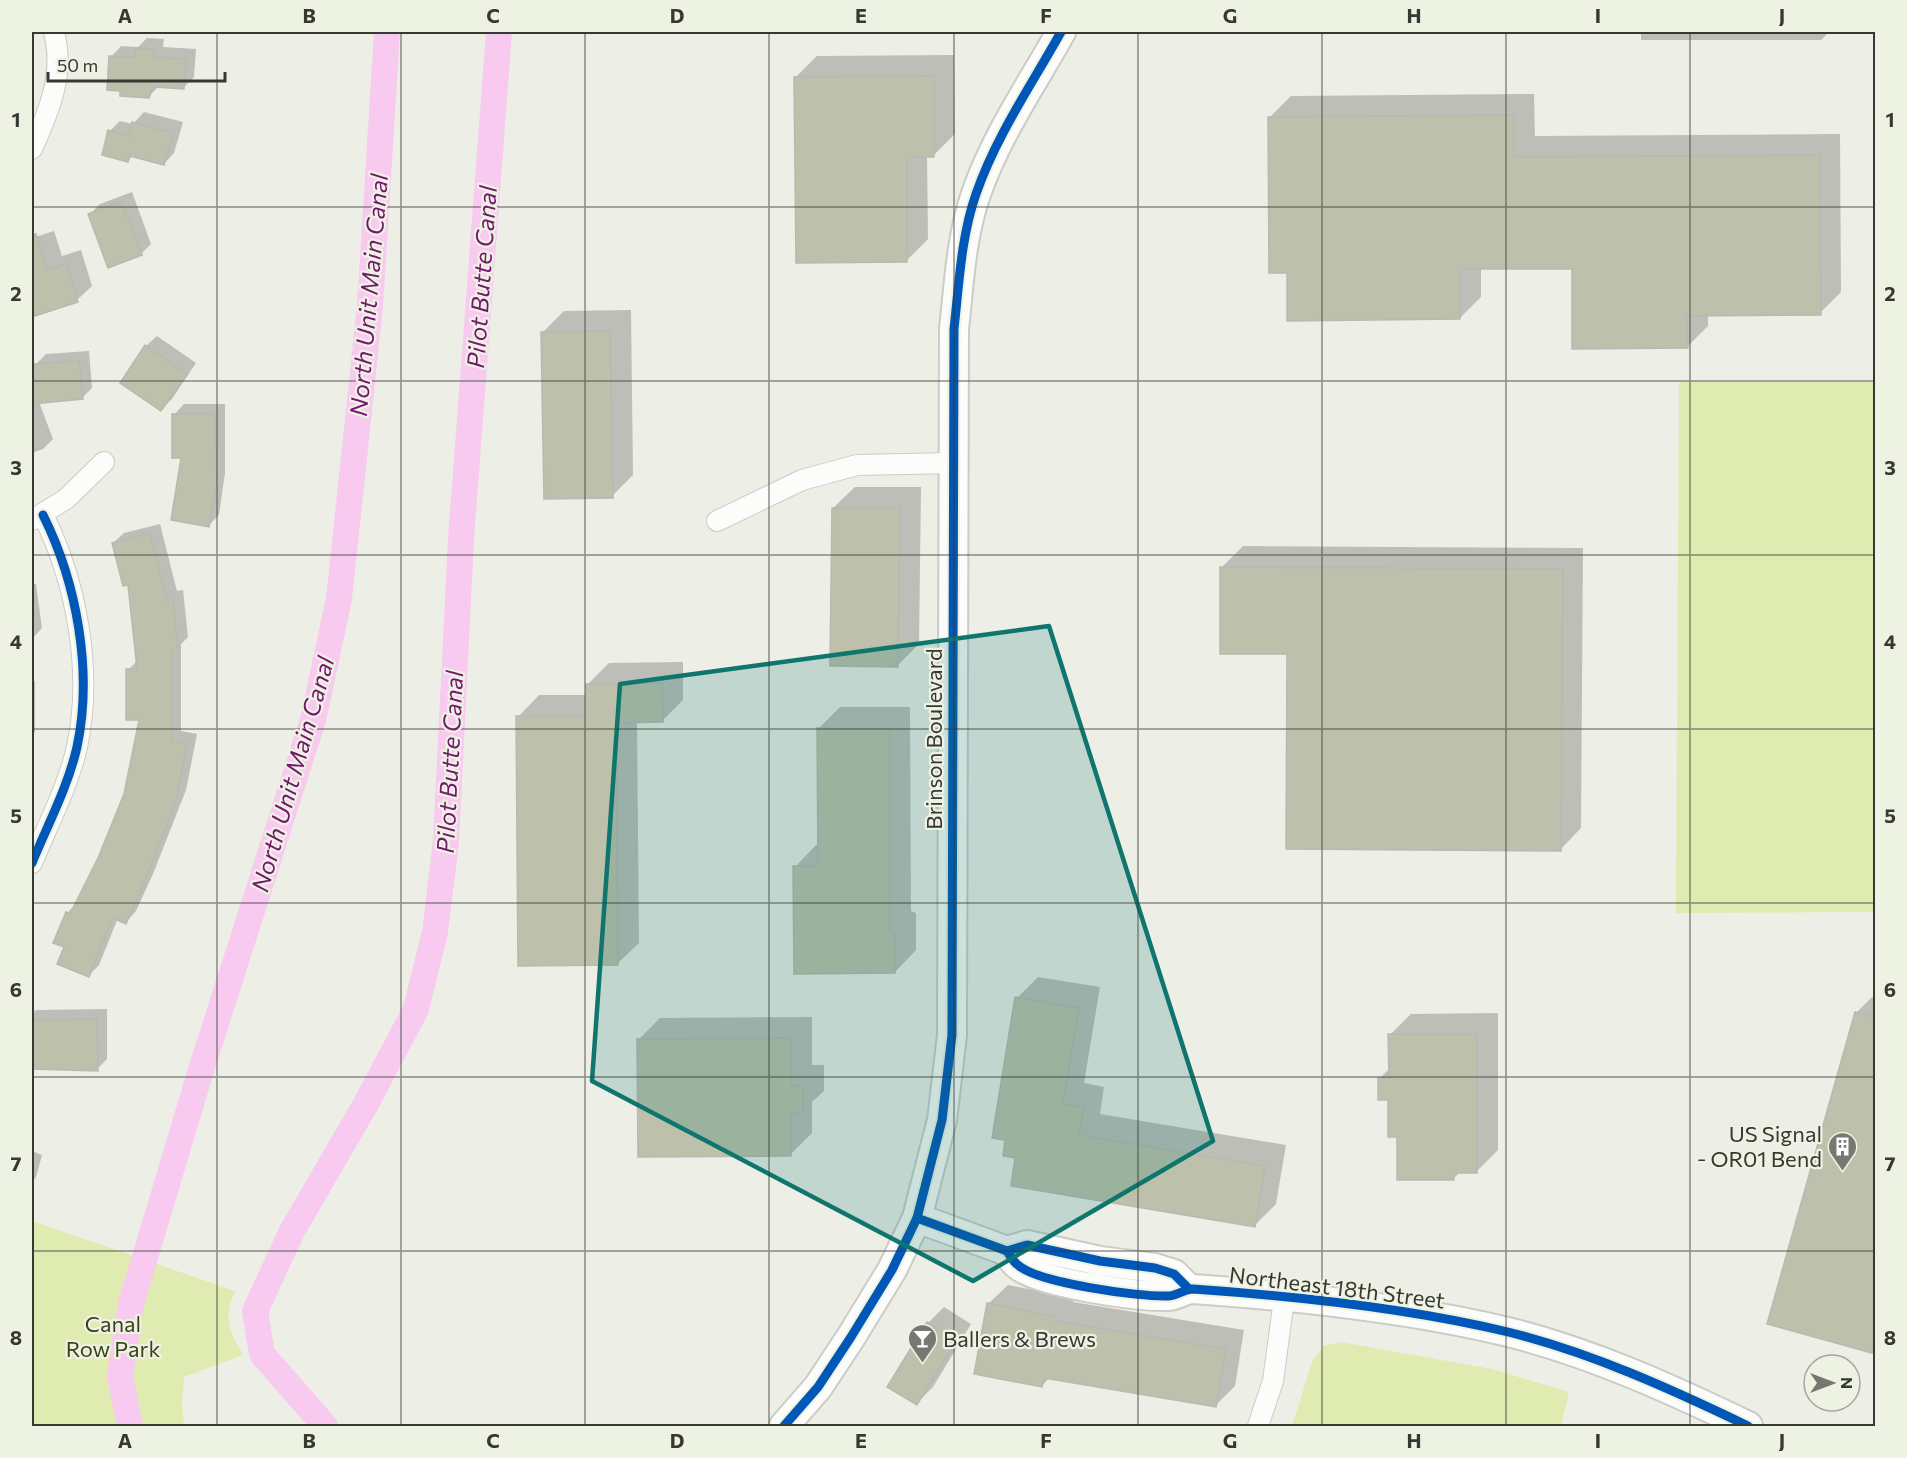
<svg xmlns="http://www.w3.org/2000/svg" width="1907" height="1458" viewBox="0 0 1907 1458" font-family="Commissioner,sans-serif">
<rect width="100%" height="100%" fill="#edeee6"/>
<g fill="#dfebb1">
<path d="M1679 382H1875V912L1676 913Z"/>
<path d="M32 1221 235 1291C223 1320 229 1329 243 1355L184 1377 182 1404 184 1426H32Z"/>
<path d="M1341 1342 1492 1369 1569 1392 1561 1426H1292L1312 1362 1324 1346Z"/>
</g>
<g fill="#0003">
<path d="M1641 32H1829L1821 40H1641Z"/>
<path d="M147 38 164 39 163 47 196 49 194 77 184 87 159 86 149 96 111 57 121 46 138 47Z"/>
<path d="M954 55 955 134 934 155H927L928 239 906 261 796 77 817 56Z"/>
<path d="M1534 94 1535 136 1840 134 1841 292 1820 313 1708 314V326L1687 347 1573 267 1481 268V297L1460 318 1288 272 1270 117 1291 96Z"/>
<path d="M144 112 183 122 174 153 164 164 133 155 128 161 110 131 120 121 133 124Z"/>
<path d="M132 192 151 244 141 254 89 215 100 204Z"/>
<path d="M54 231 62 256 81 250 92 286 77 300 32 315V238Z"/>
<path d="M631 310 633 475 612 496 543 332 564 311Z"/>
<path d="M157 336 196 363 172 399 161 409 146 346Z"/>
<path d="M89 351 92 388 82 398 39 402 53 439 43 449 32 453V391L34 390 35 365 46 354Z"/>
<path d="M184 404H225V473L219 515 209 525 183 456 174 415Z"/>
<path d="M855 487H921L919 644 898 665 833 508Z"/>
<path d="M160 524 177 591 183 590 188 637 181 644V731L197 734 186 790 153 874 136 911 126 922 118 918 99 965 89 975 66 947 67 913 78 902 100 858 125 794 140 718 128 670 138 660 129 583 113 543 124 533Z"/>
<path d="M1243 546 1583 548 1581 828 1560 850 1288 653 1222 567Z"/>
<path d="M32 584H36L42 628 32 639Z"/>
<path d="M683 662V700L662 721H637L639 943 617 964 518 717 539 695H588V684L609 663Z"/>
<path d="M32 681H35V732L32 735Z"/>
<path d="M840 707H910L911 911 916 913V950L895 972 795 867 816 845H819V728Z"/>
<path d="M1038 977 1100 987 1084 1083 1104 1087 1100 1114 1286 1145 1276 1204 1255 1225 1017 1156 1007 1139 1017 998Z"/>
<path d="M1872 997 1876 998V1347L1871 1352 1856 1013Z"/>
<path d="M107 1009V1059L97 1069 32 1068V1014L36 1010Z"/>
<path d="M1498 1013V1150L1476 1172H1460L1454 1178 1399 1135 1390 1099 1379 1079 1390 1068V1035L1411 1014Z"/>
<path d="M812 1017V1065H824V1091L812 1102V1133L791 1154 639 1039 660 1018Z"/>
<path d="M32 1151 42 1155 36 1177 32 1182Z"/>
<path d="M1008 1285 1074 1298 1073 1302 1244 1330 1235 1386 1216 1405 1050 1377 1042 1386 988 1304Z"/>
<path d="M944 1307 971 1324 933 1387 917 1403 928 1323Z"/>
</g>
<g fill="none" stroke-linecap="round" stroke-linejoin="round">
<g stroke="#f8caf0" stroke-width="26">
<path d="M130 1426 120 1376 131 1304 201 1070 313 720 339 599 370 306 387 32"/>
<path d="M325 1426 262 1354 255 1311 292 1231 367 1102 416 1009 435 932 446 841 461 539 499 32"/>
</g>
</g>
<g fill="#bdc1ab" stroke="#b7b9b2" stroke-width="1.5">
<path d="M135 48 154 49 153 57 186 59 184 89 153 87 149 98 120 96V91L107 90 109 56 135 57Z"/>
<path d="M934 76V157H907V262L796 263 794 77Z"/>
<path d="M1514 115V157L1820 155 1821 315 1687 316 1688 348 1572 349V269H1460V319L1287 321V273H1269L1268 117Z"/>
<path d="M132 122 173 133 164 165 130 156 128 162 102 155 108 130 129 136Z"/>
<path d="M121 201 142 255 108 268 88 214Z"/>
<path d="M36 234 47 270 66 264 78 302 32 317V235Z"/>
<path d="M610 331 613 498 544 499 541 332Z"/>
<path d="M145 345 187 374 161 411 120 383Z"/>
<path d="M79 361 83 399 32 404V364Z"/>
<path d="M172 414H215L217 485 209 527 171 520 181 458H172Z"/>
<path d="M832 508H900L898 667 830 666Z"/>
<path d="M150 533 167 601 173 600 178 649 172 650V741L187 744 176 801 143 886 126 924 113 918 89 977 57 964 64 947 53 943 66 912 70 914 98 858 124 794 139 720H126V669H137L128 585 123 586 112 543Z"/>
<path d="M1220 567 1563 569 1561 851 1286 849 1287 654H1220Z"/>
<path d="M662 683 663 722 616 723 618 965 518 966 516 716H586V684Z"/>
<path d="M817 728H890V932L895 934V973L794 974 793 866H818Z"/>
<path d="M1015 997 1079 1008 1063 1104 1084 1108 1079 1135 1265 1166 1255 1227 1011 1186 1015 1158 1003 1156 1005 1140 992 1138Z"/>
<path d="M1855 1012 1875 1018V1339L1872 1353 1767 1324Z"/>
<path d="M97 1019 98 1071 32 1069V1020Z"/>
<path d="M1388 1034H1477V1173H1454V1180H1397V1137H1388V1100H1378V1078H1389Z"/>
<path d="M791 1038 792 1086H803V1113L791 1114V1156L638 1157 637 1039Z"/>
<path d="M987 1303 1055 1317V1321L1226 1349 1216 1407 1044 1378 1042 1387 974 1374Z"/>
<path d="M927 1322 956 1340 917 1405 887 1387Z"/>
</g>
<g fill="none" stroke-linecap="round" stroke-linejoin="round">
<defs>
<g id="street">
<path d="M32 149C49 111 65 74 54 32"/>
<path d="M32 520 66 499 104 462"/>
<path d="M717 521 802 480 857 465 953 463"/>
<path d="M32 863C47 826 68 787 77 747 93 672 77 583 43 515"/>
<path d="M1258 1426 1273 1381 1284 1299"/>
</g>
<g id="secondary">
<path d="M917 1218 1007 1251 1027 1245 1100 1261 1155 1268 1174 1274 1189 1289"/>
<path d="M1007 1251C1010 1255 1013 1262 1018 1265 1038 1283 1139 1297 1168 1296 1177 1296 1184 1289 1193 1289 1295 1296 1409 1308 1508 1332 1592 1353 1671 1389 1748 1426"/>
<path d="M784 1426 818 1387 851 1337 892 1270 917 1218 942 1120 952 1035 954 329C959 284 961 237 976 194 996 136 1032 84 1061 32"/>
</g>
</defs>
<use href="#street" stroke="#ccccc7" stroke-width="22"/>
<use href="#secondary" stroke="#ccccc7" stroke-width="32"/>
<use href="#street" stroke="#fcfcfb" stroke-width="20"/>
<use href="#secondary" stroke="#fcfcfb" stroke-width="28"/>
<defs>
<g id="cycleway">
<path d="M32 863C47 826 68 787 77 747 93 672 77 583 43 515"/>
<path d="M917 1218 1007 1251 1027 1245 1100 1261 1155 1268 1174 1274 1189 1289"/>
<path d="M1007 1251C1010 1255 1013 1262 1018 1265 1038 1283 1139 1297 1168 1296 1177 1296 1184 1289 1193 1289 1295 1296 1409 1308 1508 1332 1592 1353 1671 1389 1748 1426"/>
<path d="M784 1426 818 1387 851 1337 892 1270 917 1218 942 1120 952 1035 954 329C959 284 961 237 976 194 996 136 1032 84 1061 32"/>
</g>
</defs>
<use href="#cycleway" stroke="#eef2e3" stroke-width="13"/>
<use href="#cycleway" stroke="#0057b8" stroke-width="9"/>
</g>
<path fill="#0f766e" fill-opacity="0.2" stroke="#0f766e" stroke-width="4.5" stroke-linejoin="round" d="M1049 626 1213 1141 973 1281 592 1081 620 684Z"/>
<path fill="none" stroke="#363832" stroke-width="1.5" stroke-opacity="0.55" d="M217 32V1426M401 32V1426M585 32V1426M769 32V1426M954 32V1426M1138 32V1426M1322 32V1426M1506 32V1426M1690 32V1426M32 207H1876M32 381H1876M32 555H1876M32 729H1876M32 903H1876M32 1077H1876M32 1251H1876"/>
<defs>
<symbol id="building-pin" viewBox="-11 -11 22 30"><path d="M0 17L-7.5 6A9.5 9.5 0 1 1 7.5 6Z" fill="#767871" stroke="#eef2e3"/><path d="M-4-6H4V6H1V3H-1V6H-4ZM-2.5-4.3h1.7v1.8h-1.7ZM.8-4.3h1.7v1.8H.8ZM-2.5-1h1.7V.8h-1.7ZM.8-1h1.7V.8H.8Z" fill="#fff"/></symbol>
<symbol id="bar-pin" viewBox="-11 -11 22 30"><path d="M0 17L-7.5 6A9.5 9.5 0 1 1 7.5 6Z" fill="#767871" stroke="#eef2e3"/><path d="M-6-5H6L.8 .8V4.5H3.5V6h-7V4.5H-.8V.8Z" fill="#fff"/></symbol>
</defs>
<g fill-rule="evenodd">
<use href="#building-pin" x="1826" y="1130" width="33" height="45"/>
<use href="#bar-pin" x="906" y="1322" width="33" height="45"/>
</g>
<g text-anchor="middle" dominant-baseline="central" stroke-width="4.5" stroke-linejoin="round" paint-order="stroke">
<g font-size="22" fill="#363832" stroke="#eef2e3">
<text transform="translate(933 739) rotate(-90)">Brinson Boulevard</text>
<text transform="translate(1337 1287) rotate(7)">Northeast 18th Street</text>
</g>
<g font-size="22" fill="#363832" stroke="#eef2e3" text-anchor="end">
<text x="1822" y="1133">US Signal<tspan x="1822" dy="25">- OR01 Bend</tspan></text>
<text x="943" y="1338" text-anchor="start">Ballers &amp; Brews</text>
</g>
<g font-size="22" fill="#3a4218" stroke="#eef2e3">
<text x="113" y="1323">Canal<tspan x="113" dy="25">Row Park</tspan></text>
</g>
<g font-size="24" font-style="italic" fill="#74176e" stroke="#eef2e3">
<text transform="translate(481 277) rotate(-86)">Pilot Butte Canal</text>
<text transform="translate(368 295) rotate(-85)">North Unit Main Canal</text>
<text transform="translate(449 762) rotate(-87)">Pilot Butte Canal</text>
<text transform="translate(292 774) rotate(-74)">North Unit Main Canal</text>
</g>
</g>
<rect width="1907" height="1458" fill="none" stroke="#eef2e3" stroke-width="66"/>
<g transform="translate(1832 1383) rotate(90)"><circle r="28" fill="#eef2e3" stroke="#a4a89c" stroke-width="1.5"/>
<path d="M0-4.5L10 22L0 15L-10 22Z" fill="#767871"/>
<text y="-9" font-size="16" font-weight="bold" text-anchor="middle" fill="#363832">N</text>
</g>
<path d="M48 72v9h177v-9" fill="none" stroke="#363832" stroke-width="3"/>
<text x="57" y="72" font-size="18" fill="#363832" stroke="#eef2e3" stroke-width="4.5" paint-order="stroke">50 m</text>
<rect x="33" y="33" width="1841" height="1392" fill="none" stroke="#363832" stroke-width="2"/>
<g font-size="20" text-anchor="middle" font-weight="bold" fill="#363832">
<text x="125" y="23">A</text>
<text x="309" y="23">B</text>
<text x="493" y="23">C</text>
<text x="677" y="23">D</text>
<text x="861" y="23">E</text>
<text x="1046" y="23">F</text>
<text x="1230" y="23">G</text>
<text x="1414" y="23">H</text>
<text x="1598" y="23">I</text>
<text x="1782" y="23">J</text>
<text x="16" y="127">1</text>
<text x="1890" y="127">1</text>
<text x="16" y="301">2</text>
<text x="1890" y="301">2</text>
<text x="16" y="475">3</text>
<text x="1890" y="475">3</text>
<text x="16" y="649">4</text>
<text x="1890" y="649">4</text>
<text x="16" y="823">5</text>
<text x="1890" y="823">5</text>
<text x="16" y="997">6</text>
<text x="1890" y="997">6</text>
<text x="16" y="1171">7</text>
<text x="1890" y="1171">7</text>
<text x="16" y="1345">8</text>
<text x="1890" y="1345">8</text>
<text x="125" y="1448">A</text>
<text x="309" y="1448">B</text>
<text x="493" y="1448">C</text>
<text x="677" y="1448">D</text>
<text x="861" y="1448">E</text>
<text x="1046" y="1448">F</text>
<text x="1230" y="1448">G</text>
<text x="1414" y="1448">H</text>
<text x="1598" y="1448">I</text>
<text x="1782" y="1448">J</text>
</g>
</svg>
